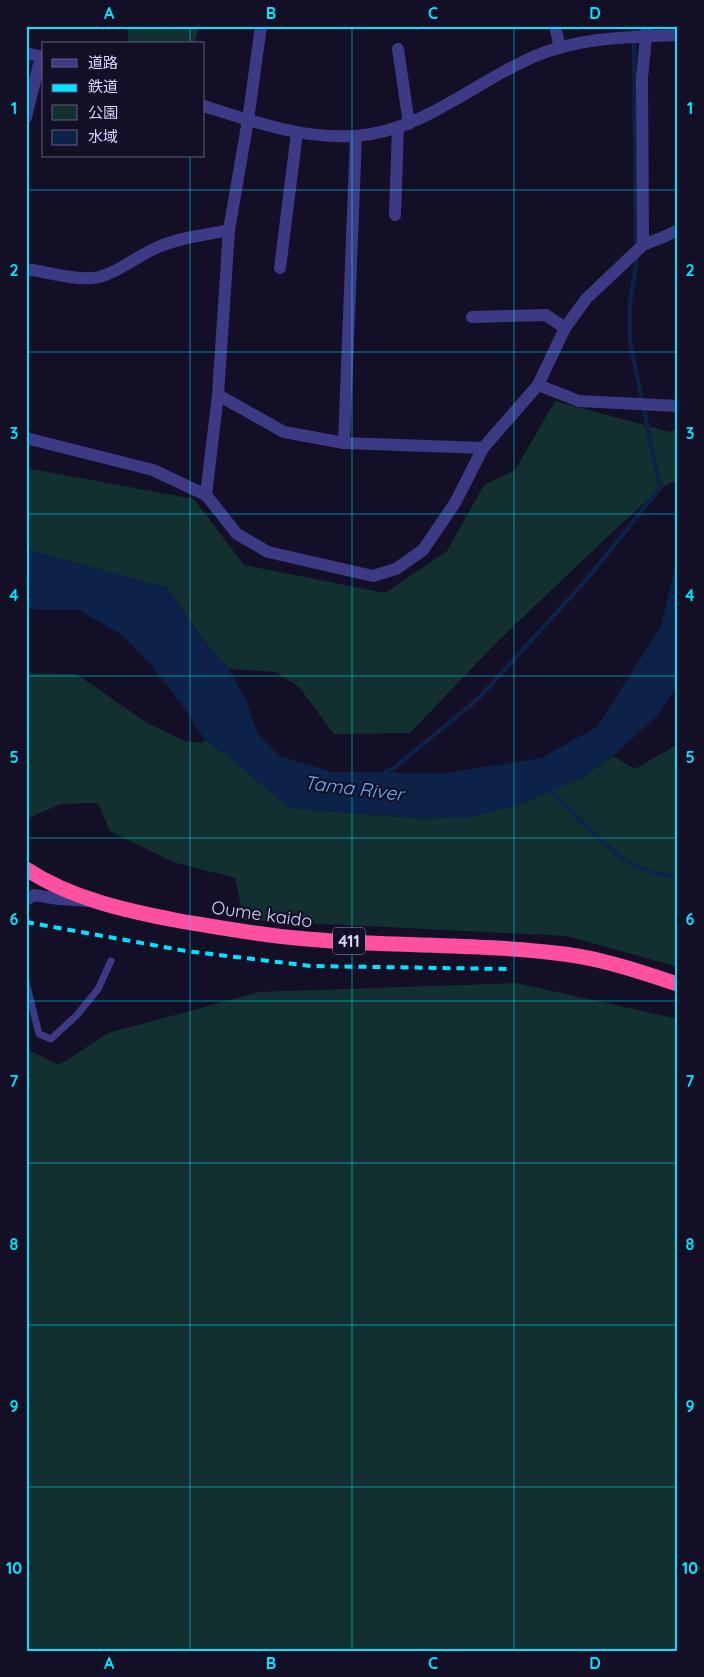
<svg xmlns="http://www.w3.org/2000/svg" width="704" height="1677" viewBox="0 0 704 1677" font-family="Quicksand,'Noto Sans JP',sans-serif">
<rect width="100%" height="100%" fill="#130f26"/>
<g fill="#12302f">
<path d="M128 26H199L195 44H128Z"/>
<path d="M555 401 670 432 678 428V480L660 488 585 558 497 642 410 733 334 734 300 688 276 672 229 669 205 642 167 588 26 549V468L194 499 244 565 385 593 447 551 484 485 515 470Z"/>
<path d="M26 673 76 674 149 724 185 741 202 743 205 740 233 760 289 808 424 819 580 779 613 756 635 769 678 744V967L567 936 244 920 235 878 173 862 110 831 98 803 61 804 26 819Z"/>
<path d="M516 983 678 1019V1651H26V1049L59 1065 108 1033 260 992Z"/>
</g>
<path fill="#0c2248" d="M26 549 167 588 205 642 229 669 247 702 257 733 279 756 333 772 447 773 541 758 597 727 661 626 678 555V684L658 715 613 756 580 779 515 807 465 818 424 819 289 808 233 760 205 740 180 702 150 664 122 635 79 610 26 609Z"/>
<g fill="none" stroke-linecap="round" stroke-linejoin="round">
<g stroke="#0c2248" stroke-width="4.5">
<path d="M634 26 636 247"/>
<path d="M380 775 394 768 478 699 587 579 660 488 630 341V304L636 265V255"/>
<path d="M547 789C586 821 621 878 678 875"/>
</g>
<path stroke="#3d3a85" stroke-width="7" d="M26 982 39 1034 51 1039 77 1015 98 989 111 961"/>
<g stroke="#3d3a85" stroke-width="12">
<path d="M555 26 560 48"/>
<path d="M398 49 409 124"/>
<path d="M26 53 44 57"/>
<path d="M204 106C254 122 301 139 355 136 423 131 473 83 533 57 579 37 629 37 678 35"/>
<path d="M26 117 41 56"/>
<path d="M395 215 398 127"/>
<path d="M643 245 642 78 647 26"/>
<path d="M280 268 297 133"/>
<path d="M26 271 32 270C52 273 73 280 93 278 114 276 138 255 158 247 181 237 206 235 229 230"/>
<path d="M472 317 546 315 565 328"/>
<path d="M538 385 579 401 678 406"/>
<path d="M218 395 284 432 344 443 483 448"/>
<path d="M26 438 153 470 206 495 237 534 268 552 373 576 396 569 423 550 455 503 483 448 538 385 565 328 586 299 643 245 666 236 678 230"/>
<path d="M344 443 356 136"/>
<path d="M206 495 218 395 229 230 248 120 261 26"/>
<path d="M26 900 34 895 59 899 87 901"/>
</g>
<path stroke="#ff4fa3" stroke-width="15" d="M26 869C72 899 127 911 180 921 222 928 264 936 307 939 393 947 479 943 564 954 604 959 640 972 678 984"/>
<path stroke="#00e5ff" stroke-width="4" stroke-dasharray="8 6" stroke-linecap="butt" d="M26 922 186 951 311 966 507 969"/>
</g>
<path fill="none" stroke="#00e5ff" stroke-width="1" stroke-opacity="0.55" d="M190 26V44M352 26V1651M514 26V1651M190 156V1651M26 190H678M26 352H678M26 514H678M26 676H678M26 838H678M26 1001H678M26 1163H678M26 1325H678M26 1487H678"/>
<g text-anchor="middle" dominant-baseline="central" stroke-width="4.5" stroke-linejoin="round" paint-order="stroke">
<rect fill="#130f26" stroke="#9e99be" stroke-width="1" x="333" y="927.5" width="32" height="27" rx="4"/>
<g font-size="16" font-weight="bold" fill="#d9d4ff">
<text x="349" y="941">411</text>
</g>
<g font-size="18" fill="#d9d4ff" stroke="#130f26">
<text transform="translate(262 914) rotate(8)">Oume kaido</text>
</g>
<g font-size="19" font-style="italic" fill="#62b6ff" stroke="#130f26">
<text transform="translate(354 788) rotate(7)">Tama River</text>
</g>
</g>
<rect width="704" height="1677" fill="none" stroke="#130f26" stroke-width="55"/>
<rect x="42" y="42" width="162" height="115" fill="#130f26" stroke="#625e7d"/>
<rect x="52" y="59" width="25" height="8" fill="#3d3a85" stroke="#625e7d"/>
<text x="88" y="68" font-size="15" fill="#d9d4ff">道路</text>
<rect x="52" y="84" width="25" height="8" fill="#00e5ff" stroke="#625e7d"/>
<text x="88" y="92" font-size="15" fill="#d9d4ff">鉄道</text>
<rect x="52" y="105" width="25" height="15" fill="#12302f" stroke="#625e7d"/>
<text x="88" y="118" font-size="15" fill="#d9d4ff">公園</text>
<rect x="52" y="130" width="25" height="15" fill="#0c2248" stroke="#625e7d"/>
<text x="88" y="142" font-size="15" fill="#d9d4ff">水域</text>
<rect x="28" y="28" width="648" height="1622" fill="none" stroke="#00e5ff" stroke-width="2"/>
<g font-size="16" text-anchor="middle" font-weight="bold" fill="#00e5ff">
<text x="109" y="19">A</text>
<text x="271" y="19">B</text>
<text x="433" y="19">C</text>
<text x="595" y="19">D</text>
<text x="14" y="114">1</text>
<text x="690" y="114">1</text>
<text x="14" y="276">2</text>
<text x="690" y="276">2</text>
<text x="14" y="439">3</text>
<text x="690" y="439">3</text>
<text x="14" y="601">4</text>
<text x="690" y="601">4</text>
<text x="14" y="763">5</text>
<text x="690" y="763">5</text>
<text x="14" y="925">6</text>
<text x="690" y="925">6</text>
<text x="14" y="1087">7</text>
<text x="690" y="1087">7</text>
<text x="14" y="1250">8</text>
<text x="690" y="1250">8</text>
<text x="14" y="1412">9</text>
<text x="690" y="1412">9</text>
<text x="14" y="1574">10</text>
<text x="690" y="1574">10</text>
<text x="109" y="1669">A</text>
<text x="271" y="1669">B</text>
<text x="433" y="1669">C</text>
<text x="595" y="1669">D</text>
</g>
</svg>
